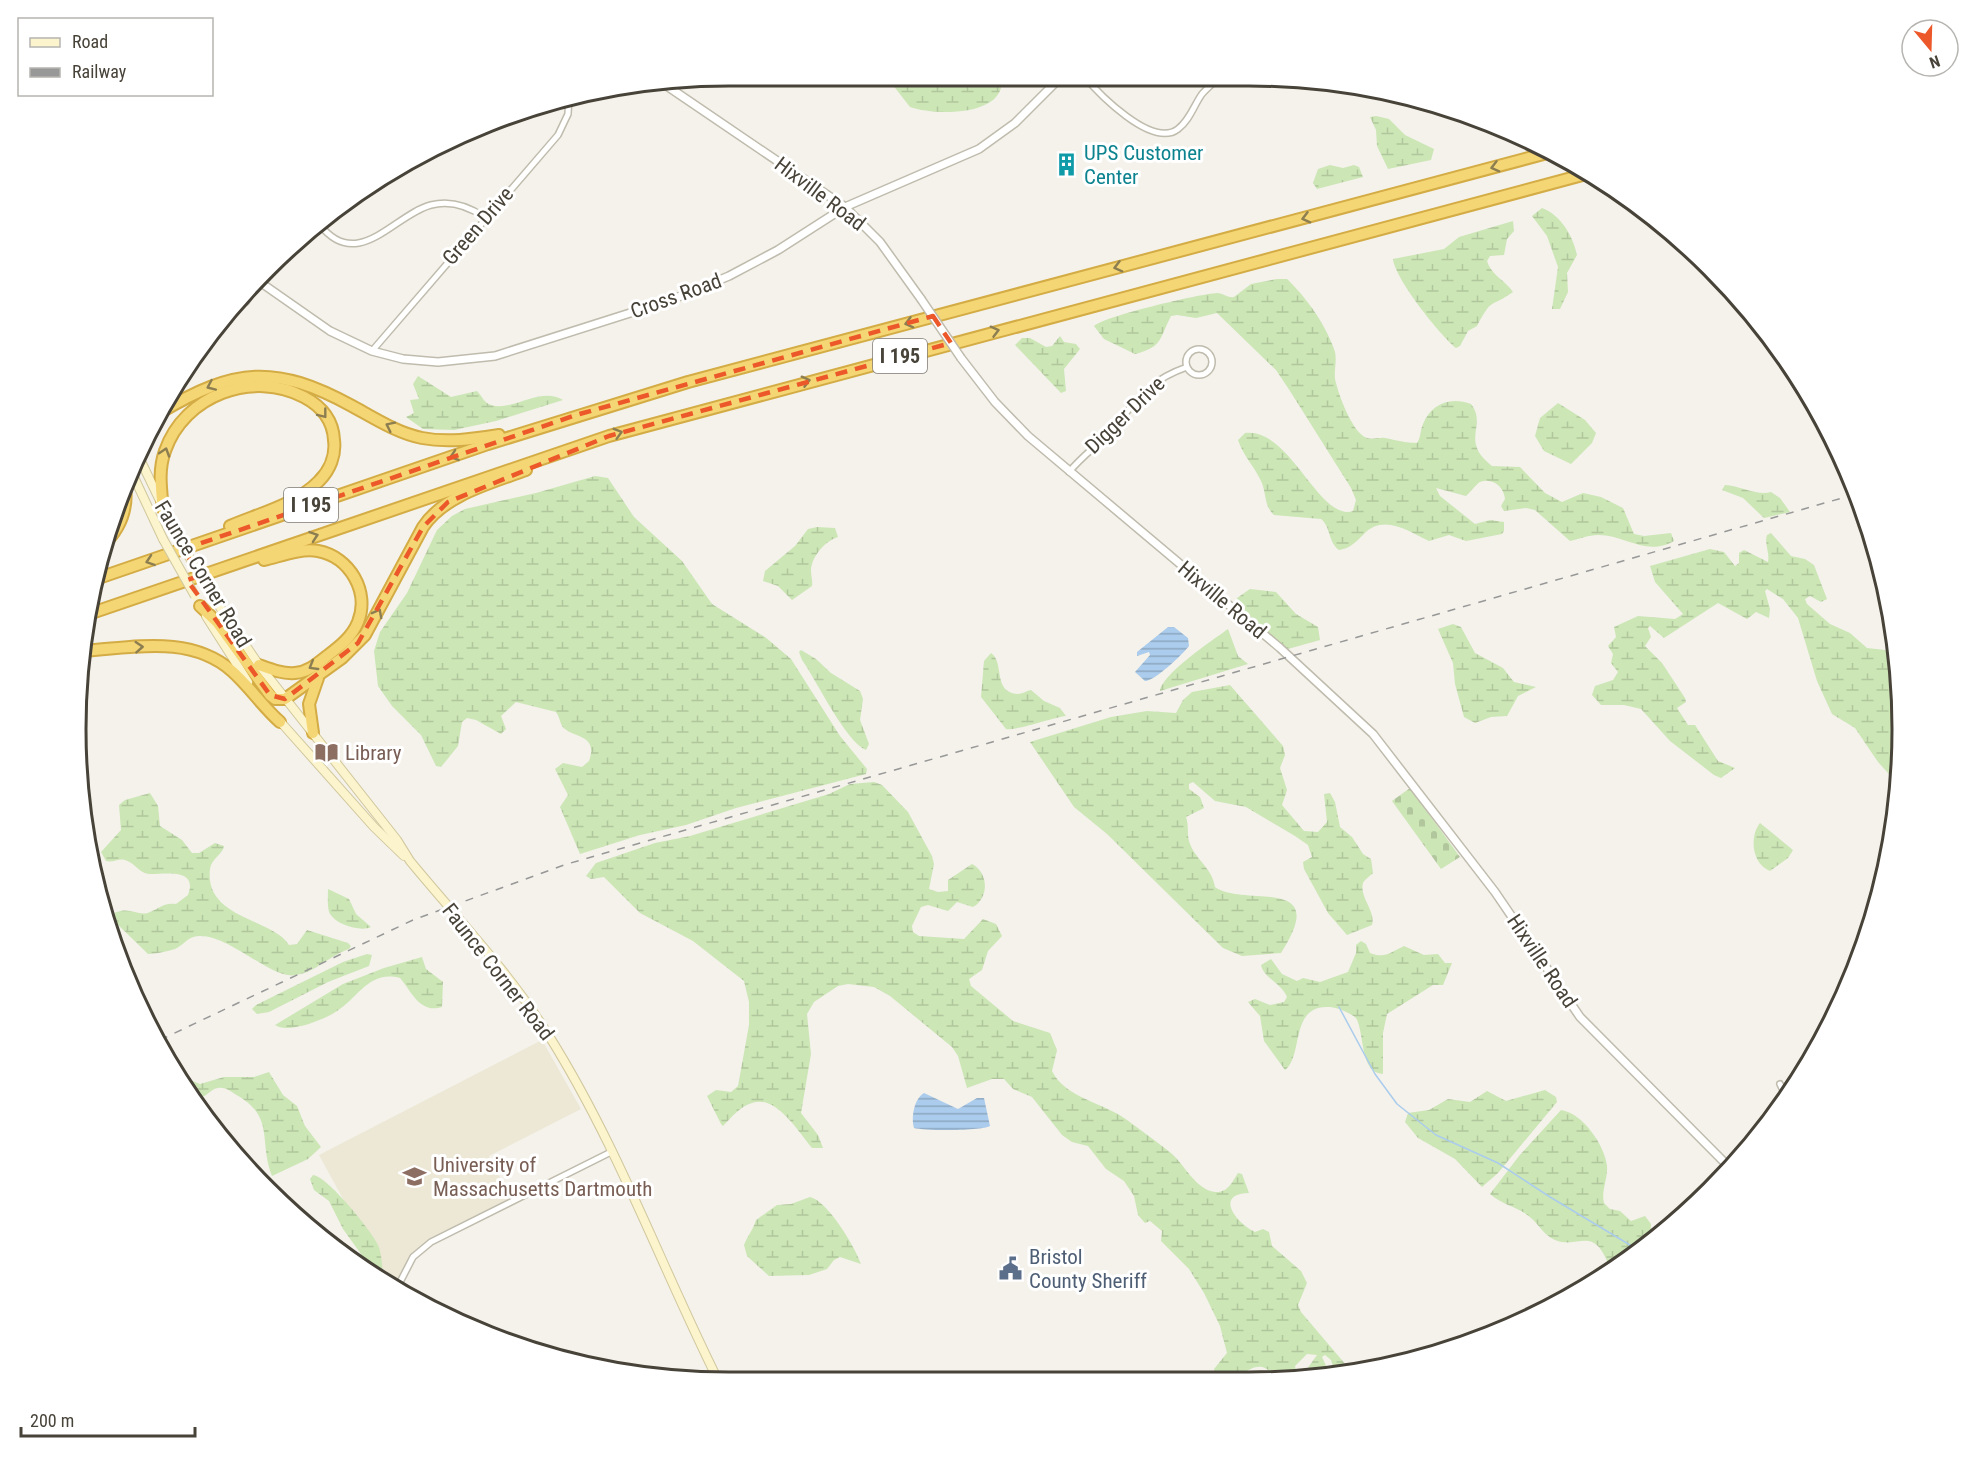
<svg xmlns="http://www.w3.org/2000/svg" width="1978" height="1457" viewBox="0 0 1978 1457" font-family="'Roboto Condensed',sans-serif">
<defs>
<pattern id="wetland-marsh" width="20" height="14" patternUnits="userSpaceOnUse" patternTransform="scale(1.5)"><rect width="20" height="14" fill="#cce6b6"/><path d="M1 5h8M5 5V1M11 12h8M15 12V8" fill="none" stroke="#b1c69d"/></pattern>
<pattern id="cemetery-stones" width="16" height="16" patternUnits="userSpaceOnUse" patternTransform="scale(1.5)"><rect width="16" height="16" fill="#cce6b6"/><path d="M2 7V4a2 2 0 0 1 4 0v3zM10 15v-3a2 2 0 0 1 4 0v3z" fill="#b1c69d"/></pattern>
<pattern id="water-rules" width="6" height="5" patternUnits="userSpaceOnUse" patternTransform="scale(1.5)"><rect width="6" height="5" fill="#abccec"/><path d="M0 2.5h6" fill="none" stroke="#8da7c0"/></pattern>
</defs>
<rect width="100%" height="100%" fill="#f4f2eb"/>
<path fill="#ece8d5" d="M542 1040 581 1109 489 1156 510 1198 423 1244 409 1257 394 1286 389 1283 319 1155Z"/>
<g fill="url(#wetland-marsh)">
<path d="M885 75H1001C1010 117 935 116 910 107Z"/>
<path d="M1376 116 1389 119 1405 135 1434 149 1431 160 1388 169 1377 146 1376 130 1370 117Z"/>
<path d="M1330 165 1343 168 1354 165 1359 167 1363 177 1317 189 1313 183 1318 169Z"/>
<path d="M1542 208C1561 215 1573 236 1577 255L1567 273 1568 292 1560 309H1552L1558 267 1547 236 1532 216Z"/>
<path d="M1513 221 1514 231 1507 239 1504 255 1490 256 1487 261C1492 276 1505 280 1513 292 1489 309 1493 296 1477 326L1468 331 1460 346 1456 348C1440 335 1395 279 1393 259L1444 249 1459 237Z"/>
<path d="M1277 279H1287C1306 297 1327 326 1335 352 1337 361 1334 370 1335 379 1338 393 1352 433 1367 438 1373 440 1379 437 1385 438 1396 440 1406 443 1417 443 1421 437 1420 431 1423 424 1431 404 1450 396 1471 404 1488 426 1459 440 1492 466L1520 467 1545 493 1562 502 1583 493 1601 497 1623 508 1634 534 1644 536 1671 533 1674 541C1646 557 1626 535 1598 535 1589 535 1579 539 1570 541L1535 510 1526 508 1504 511 1501 506 1505 499C1504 487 1493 477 1480 482 1475 485 1471 492 1466 496L1436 488 1440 496 1475 524 1490 520 1504 522V531L1502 534 1466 541 1449 535 1429 541C1408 531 1383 513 1363 535 1356 542 1349 549 1339 550 1328 542 1331 527 1321 519L1274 515C1263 505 1267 491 1260 479 1253 465 1243 455 1238 440L1245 433C1290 427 1319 522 1353 511L1356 500 1351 488 1290 391 1276 370 1217 313 1196 318 1177 315 1171 316C1159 339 1163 347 1135 354L1104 339 1094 326C1105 316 1199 294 1217 293 1223 293 1227 298 1234 297L1251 284Z"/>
<path d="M1060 336 1064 342 1076 344 1080 349 1064 369 1066 391 1061 393 1015 345 1022 338H1030L1046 347 1052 346Z"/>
<path d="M418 376 451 397 477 391C482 396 484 403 491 405 513 412 540 386 563 400L496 421 454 430 423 429 406 417 414 413 410 400 419 399 413 384Z"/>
<path d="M1558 403 1585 420 1596 433 1592 443 1571 464 1544 451 1535 436 1540 418Z"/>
<path d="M595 476 608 478 634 517 682 561 712 604 765 637 791 659 840 736 867 769 866 774 736 808 686 825 640 835 580 854 560 807 568 795 555 769 563 763 582 767 589 761C599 733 572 739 562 726 560 722 559 716 556 712L516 702 501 716 506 729 501 734 476 720 467 718 462 722 458 746 441 767 436 766 421 735 392 706 378 686 374 651 380 632 407 593 437 530 452 516 465 509 536 493Z"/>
<path d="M1725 485C1741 486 1757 496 1771 492L1780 498 1790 512 1764 518 1743 498 1722 490Z"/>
<path d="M817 527 835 528 838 537C825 541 811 557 811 571 811 577 813 581 812 586L792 600 778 586 763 581 765 571 795 546 808 529Z"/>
<path d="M1771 533 1791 556 1805 559 1814 565 1827 599 1821 602 1810 596 1805 599 1807 604 1830 624 1850 633 1867 648 1885 650 1898 666 1902 685 1898 784 1878 762 1855 728 1832 714 1817 681 1798 618 1783 599 1767 589 1765 591 1770 609 1769 618 1756 612 1747 619 1718 603 1664 638 1650 626 1648 628 1651 637 1645 646 1662 663 1685 698 1686 702 1677 708 1688 725H1695L1718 761 1735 768 1721 778 1714 775 1670 741 1641 709 1624 705H1601L1592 695 1595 686 1613 680 1618 672 1611 663 1613 654 1608 646 1616 637 1614 627 1638 616 1675 619 1683 614 1655 582 1650 566 1710 549 1724 552 1735 566 1739 563V553L1744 550 1768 562C1770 552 1764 544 1767 535Z"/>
<path d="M1250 589 1276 592 1296 614 1318 627 1320 640 1288 649 1237 606V598Z"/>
<path d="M1453 624 1461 627 1475 653 1503 668 1514 682 1536 687 1518 696 1507 716 1491 717 1475 723 1464 717 1455 684 1453 663 1438 629Z"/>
<path d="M1228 629 1238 656 1248 664 1160 691C1162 674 1213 640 1228 629Z"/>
<path d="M801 650 816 659 831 673 860 691 863 699 860 720 869 744 866 750C845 741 817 681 802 660L799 652Z"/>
<path d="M991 653C1005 662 992 693 1018 694 1022 694 1026 691 1031 690L1044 701 1060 708 1066 716C1051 718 1016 731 1006 729L981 697 984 661Z"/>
<path d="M1230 685 1283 746 1285 755 1280 768 1287 790 1282 805 1304 831 1318 832 1327 822 1324 794 1330 793 1335 802 1340 827 1352 837 1363 854 1371 859 1373 873C1370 876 1365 879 1363 883 1359 897 1376 911 1372 925L1347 935 1328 913 1304 869 1303 862 1312 857 1308 845 1295 836 1246 807 1215 801 1193 782 1189 784V789L1200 797 1204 808 1186 817C1189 826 1187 833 1189 841 1194 859 1212 867 1215 887 1244 908 1332 874 1281 953L1242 956 1223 948 1107 834 1074 807 1030 742 1111 717 1147 711 1176 713 1183 700 1192 692Z"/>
<path d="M874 782 882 785 908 812 932 856 934 864 929 889 938 892 948 891V880L972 864C988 872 990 897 973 907L957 902 948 911 928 905 921 907 912 926 913 932 919 936 964 939 983 919 996 924 1002 936 988 951 982 970 969 979 971 986 1013 1021 1050 1033 1057 1050 1052 1071C1065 1098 1105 1103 1127 1120 1142 1131 1157 1142 1171 1153 1184 1164 1196 1190 1215 1192 1228 1193 1232 1182 1238 1173L1242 1174 1249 1193C1213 1194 1237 1224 1255 1232L1263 1229 1269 1232 1272 1246 1301 1271 1307 1283 1298 1305 1301 1312 1352 1372 1336 1376 1331 1360 1325 1355 1322 1357 1328 1370 1327 1376 1307 1377V1369L1317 1355 1307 1354 1295 1366 1297 1377H1273C1265 1360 1250 1367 1239 1377H1215L1214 1369 1227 1353 1220 1326 1204 1293 1189 1269 1161 1241 1162 1231 1150 1221 1145 1223 1138 1215 1134 1196 1124 1181 1106 1169 1088 1146 1072 1142 1062 1135 1032 1097 1013 1089 1004 1079H992L967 1088 958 1056 952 1047 890 996 874 987 848 984 838 986 814 1002 807 1014 811 1054 801 1113 818 1135 823 1148H812C799 1133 776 1094 752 1103 739 1107 732 1117 723 1126L721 1124 707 1096 716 1090 731 1092 738 1086 749 1025V1002L744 981 693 941 640 913 604 877 591 879 586 876 596 863 655 843 690 836 829 794 850 784Z"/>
<path d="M150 793 158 806 160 826 182 840 192 853H199L215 843 224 846C223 854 211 859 210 869 204 919 272 918 289 945L297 944 307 930 348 943 351 946 349 949C330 955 317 972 296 975 271 980 231 935 199 936 188 936 184 945 175 949 168 951 156 954 148 954L109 916C128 903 138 918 150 912 163 907 162 903 176 904L188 895C199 866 161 875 149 874 139 873 134 862 125 860 118 858 113 863 106 861L101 852 121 830 119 805 125 800Z"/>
<path d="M1760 823 1793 850 1788 858 1770 871C1752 864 1749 837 1760 823Z"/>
<path d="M328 889 349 899 356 914 371 927C361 932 337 925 330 914 327 909 328 895 328 889Z"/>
<path d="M1361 941 1366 944 1370 953C1385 959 1391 952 1404 946L1424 955 1438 954 1445 963H1452L1443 985H1433L1387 1014 1383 1033V1074C1359 1073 1365 1033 1356 1018 1349 1012 1338 1008 1330 1007 1289 1004 1304 1056 1285 1070L1264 1041 1260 1016 1248 1002 1255 999 1270 1005 1284 1002 1287 997C1282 984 1263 977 1261 965L1271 959 1282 974 1297 981 1303 978 1320 982 1348 972 1356 953V945Z"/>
<path d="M367 954 372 955 369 966 328 982 269 1012 257 1014 252 1009 256 1005 343 962Z"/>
<path d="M422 957 426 969 443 982 442 1007C420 1014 412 992 400 978 369 970 359 997 337 1011 324 1020 288 1034 275 1025L343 984 384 968Z"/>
<path d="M269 1072 283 1095 297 1106 305 1126 321 1147 308 1159 272 1176C258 1140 276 1117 235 1094 230 1091 225 1087 218 1088 211 1089 208 1095 202 1097L181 1076 200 1084 224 1077H254Z"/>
<path d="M1545 1090 1556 1097 1557 1102 1498 1173 1482 1187 1455 1159 1418 1138 1405 1122 1408 1113 1429 1110 1448 1099 1470 1102 1487 1091 1506 1101Z"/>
<path d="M1561 1110C1583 1113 1605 1146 1607 1166 1608 1178 1601 1191 1604 1203L1610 1209 1620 1211 1631 1221 1645 1216 1651 1224 1650 1245 1610 1268C1593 1223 1580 1250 1555 1240 1545 1236 1539 1225 1531 1218 1519 1207 1502 1205 1490 1194L1519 1156Z"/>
<path d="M313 1175C326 1175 372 1231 378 1245 383 1256 381 1269 385 1281L367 1270 361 1254 343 1229 329 1201 314 1190 310 1179Z"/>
<path d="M810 1197C828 1201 855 1247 861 1264L840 1257 834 1260 827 1269 809 1275 769 1276 747 1256 744 1245C748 1235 753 1230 756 1220L777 1205 791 1204Z"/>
</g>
<path fill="url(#cemetery-stones)" d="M1410 788 1460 857 1441 869 1392 801Z"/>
<g fill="url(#water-rules)">
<path d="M1168 627H1174L1188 638 1189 646C1183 654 1155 681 1145 681L1135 672 1150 655 1149 652 1137 656V652Z"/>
<path d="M924 1093 958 1109 977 1098H984L990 1126C981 1131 925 1131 914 1128 911 1117 914 1099 924 1093Z"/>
</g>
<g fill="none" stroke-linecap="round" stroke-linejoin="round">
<path stroke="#abccec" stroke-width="1.5" d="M1339 1007 1375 1074 1397 1104 1436 1135 1498 1163 1550 1197 1640 1251"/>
<defs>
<g id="minor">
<path d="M1083 75C1098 93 1152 149 1178 129 1190 120 1194 105 1202 94 1208 87 1216 81 1222 75"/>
<path d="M320 225C358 273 395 214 431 205 451 200 468 206 484 217"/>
<path d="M224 318 246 302 264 274"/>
<circle cx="1199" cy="362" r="13"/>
<path d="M372 351 558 135 568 114 569 96"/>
<path d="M1069 472C1083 455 1102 442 1116 425 1139 397 1150 380 1187 367"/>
<path d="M1780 1084 1786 1097"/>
<path d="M397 1288 413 1257 431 1242 611 1152"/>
</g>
<g id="tertiary">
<path d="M664 84 845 207 880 242 921 299"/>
<path d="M257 280 330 331 372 351 403 359 438 362 495 356 671 300 729 276 778 250 845 207 979 149 1015 123 1063 75"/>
<path d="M961 358 995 402 1028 436 1280 648 1373 734 1495 892 1580 1017 1731 1169"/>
</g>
<g id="secondary">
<path d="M137 453 176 534"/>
<path d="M131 471 163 539"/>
<path d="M209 591 259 665 397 840 410 861C457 918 510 973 549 1036 617 1144 661 1266 718 1380"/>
<path d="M206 616 248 682"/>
<path d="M278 719 374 827 404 856"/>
</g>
<g id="motorway">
<path d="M161 412C235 368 275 364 352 406 374 418 397 433 422 438 448 443 473 439 499 435"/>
<path d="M163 509C161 489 158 470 165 451 184 395 253 370 304 397 321 406 333 420 334 440 336 455 330 470 319 481 297 504 258 514 230 526"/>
<path d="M103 545C120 529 128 509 125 485"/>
<path d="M93 580 488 444 688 382 1551 152"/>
<path d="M200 606 217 622 270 695 275 699H285L342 658 365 635 423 527C444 495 491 483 526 470"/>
<path d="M86 615 609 436 1590 173"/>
<path d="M81 651C132 648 190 634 232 671 250 687 262 706 280 722"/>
<path d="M259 665C270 669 282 674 295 673 308 672 317 664 327 656 339 647 352 637 358 622 370 592 350 557 318 551 300 548 281 556 264 560"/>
<path d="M313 733 309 704 318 678"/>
</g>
</defs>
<use href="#minor" stroke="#bfbbad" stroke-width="8"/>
<use href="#tertiary" stroke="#bfbbad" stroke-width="10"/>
<use href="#secondary" stroke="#d1c79d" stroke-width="10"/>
<use href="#motorway" stroke="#d4ac45" stroke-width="14"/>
<use href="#minor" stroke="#fff" stroke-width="5"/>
<use href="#tertiary" stroke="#fff" stroke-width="7"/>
<use href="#secondary" stroke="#fbf4cd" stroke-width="8"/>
<use href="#motorway" stroke="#f5d675" stroke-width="10"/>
<path stroke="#989898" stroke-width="1.5" stroke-dasharray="8 8" stroke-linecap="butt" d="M160 1040 413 920 567 864 1856 494"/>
<defs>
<path id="tertiary-bridge" d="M921 299 961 358"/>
<g id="secondary-bridge">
<path d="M176 534 209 591"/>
<path d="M163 539 195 596"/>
</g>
</defs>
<use href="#tertiary-bridge" stroke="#bfbbad" stroke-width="10" stroke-linecap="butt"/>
<use href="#secondary-bridge" stroke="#d1c79d" stroke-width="10" stroke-linecap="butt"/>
<use href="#tertiary-bridge" stroke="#fff" stroke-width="7"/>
<use href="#secondary-bridge" stroke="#fbf4cd" stroke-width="8"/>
</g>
<defs><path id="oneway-chevron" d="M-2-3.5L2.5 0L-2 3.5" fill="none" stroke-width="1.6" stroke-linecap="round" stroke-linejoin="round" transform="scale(1.5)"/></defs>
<g stroke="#8d7e51">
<use href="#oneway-chevron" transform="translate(1495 167) rotate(165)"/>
<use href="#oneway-chevron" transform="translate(1306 218) rotate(165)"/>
<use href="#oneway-chevron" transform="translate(1118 267) rotate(165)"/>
<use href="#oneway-chevron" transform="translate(909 323) rotate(165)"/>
<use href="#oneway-chevron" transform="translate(995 331) rotate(-15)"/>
<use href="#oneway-chevron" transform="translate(806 381) rotate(-15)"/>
<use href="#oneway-chevron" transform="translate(211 386) rotate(156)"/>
<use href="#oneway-chevron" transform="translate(323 414) rotate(52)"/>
<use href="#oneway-chevron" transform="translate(390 426) rotate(-154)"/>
<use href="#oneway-chevron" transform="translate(618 433) rotate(-16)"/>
<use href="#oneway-chevron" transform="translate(165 452) rotate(-72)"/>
<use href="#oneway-chevron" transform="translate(454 456) rotate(161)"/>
<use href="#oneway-chevron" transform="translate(314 536) rotate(-19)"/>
<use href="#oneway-chevron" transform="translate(150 561) rotate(161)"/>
<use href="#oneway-chevron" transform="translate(378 613) rotate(-62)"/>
<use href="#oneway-chevron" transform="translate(139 647) rotate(-4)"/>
<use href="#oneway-chevron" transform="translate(313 666) rotate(149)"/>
</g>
<path fill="none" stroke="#ec5829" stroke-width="4.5" stroke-dasharray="12 8" stroke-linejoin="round" d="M933 316 951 343 609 436 448 502 423 527 358 643 285 699 270 695 187 580 199 576 184 549 576 415Z"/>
<defs>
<symbol id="building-bare" viewBox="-9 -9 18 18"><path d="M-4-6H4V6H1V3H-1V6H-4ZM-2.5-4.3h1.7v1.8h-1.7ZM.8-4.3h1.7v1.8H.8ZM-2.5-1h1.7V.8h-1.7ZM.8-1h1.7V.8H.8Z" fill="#0f9aa8" stroke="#fff" stroke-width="2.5" paint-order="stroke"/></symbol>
<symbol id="library-bare" viewBox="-9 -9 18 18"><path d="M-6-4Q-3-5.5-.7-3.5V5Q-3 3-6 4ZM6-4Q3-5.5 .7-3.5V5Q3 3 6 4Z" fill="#8d6e63" stroke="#fff" stroke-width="2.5" paint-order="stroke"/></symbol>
<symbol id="university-bare" viewBox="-9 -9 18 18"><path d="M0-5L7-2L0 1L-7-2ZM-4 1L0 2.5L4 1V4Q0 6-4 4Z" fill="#8d6e63" stroke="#fff" stroke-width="2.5" paint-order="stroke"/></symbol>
<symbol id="civic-bare" viewBox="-9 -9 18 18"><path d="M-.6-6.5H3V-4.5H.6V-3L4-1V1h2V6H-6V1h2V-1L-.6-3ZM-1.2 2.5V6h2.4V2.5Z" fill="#5c6f8a" stroke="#fff" stroke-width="2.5" paint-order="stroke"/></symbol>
</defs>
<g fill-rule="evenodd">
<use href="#building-bare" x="1050" y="148" width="33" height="33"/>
<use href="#library-bare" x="310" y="736" width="33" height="33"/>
<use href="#university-bare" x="398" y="1160" width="33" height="33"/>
<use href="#civic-bare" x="994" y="1252" width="33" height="33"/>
</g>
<g text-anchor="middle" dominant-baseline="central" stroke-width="6" stroke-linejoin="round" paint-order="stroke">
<g fill="#fff" stroke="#7f7b74" stroke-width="1.5">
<rect x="873" y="339" width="54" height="34" rx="4.5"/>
<rect x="284" y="488" width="54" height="34" rx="4.5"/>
</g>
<g font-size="20" font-weight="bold" fill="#484339">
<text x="900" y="356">I 195</text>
<text x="311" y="505">I 195</text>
</g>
<g font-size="21" fill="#0d838f" stroke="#fff" text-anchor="start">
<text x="1084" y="153">UPS Customer<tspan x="1084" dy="24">Center</tspan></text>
</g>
<g font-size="21" fill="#484339" stroke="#fff">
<text transform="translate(820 194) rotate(37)">Hixville Road</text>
<text transform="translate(478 226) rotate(-49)">Green Drive</text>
<text transform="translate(676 296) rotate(-20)">Cross Road</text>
<text transform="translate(1125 415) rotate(-44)">Digger Drive</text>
<text transform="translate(203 574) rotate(59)">Faunce Corner Road</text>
<text transform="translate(1222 600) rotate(40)">Hixville Road</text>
<text transform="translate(1542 961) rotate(56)">Hixville Road</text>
<text transform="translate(498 972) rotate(52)">Faunce Corner Road</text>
</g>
<g font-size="21" fill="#785e54" stroke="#fff" text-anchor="start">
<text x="345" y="753">Library</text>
<text x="433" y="1165">University of<tspan x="433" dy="24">Massachusetts Dartmouth</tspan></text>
</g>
<g font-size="21" fill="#4e5e75" stroke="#fff" text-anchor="start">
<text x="1029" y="1257">Bristol<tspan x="1029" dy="24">County Sheriff</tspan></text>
</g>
</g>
<path d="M0 0H1978V1457H0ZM729 86H1249A643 643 0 0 1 1892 729V729A643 643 0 0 1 1249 1372H729A643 643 0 0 1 86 729V729A643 643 0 0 1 729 86Z" fill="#fff" fill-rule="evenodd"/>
<path fill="none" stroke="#484339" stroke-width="3" d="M729 86H1249A643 643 0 0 1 1892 729V729A643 643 0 0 1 1249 1372H729A643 643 0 0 1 86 729V729A643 643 0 0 1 729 86Z"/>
<rect x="18" y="18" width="195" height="78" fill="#ffffff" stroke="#b6b4b0" stroke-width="1.5"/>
<rect x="30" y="38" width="30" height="9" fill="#fbf4cd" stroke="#b6b4b0" stroke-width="1.5"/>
<text x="72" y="48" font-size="18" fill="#484339">Road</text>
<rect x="30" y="68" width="30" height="9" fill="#989898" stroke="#b6b4b0" stroke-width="1.5"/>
<text x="72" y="78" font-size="18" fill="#484339">Railway</text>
<g transform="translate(1930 48) rotate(161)"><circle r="28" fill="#ffffff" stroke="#b6b4b0" stroke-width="1.5"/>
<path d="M0-4.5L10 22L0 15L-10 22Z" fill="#ec5829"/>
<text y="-9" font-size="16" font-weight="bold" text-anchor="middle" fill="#484339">N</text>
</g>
<path d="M21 1427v9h174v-9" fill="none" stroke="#484339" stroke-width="3"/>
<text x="30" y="1427" font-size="18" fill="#484339" stroke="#ffffff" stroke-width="4.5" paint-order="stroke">200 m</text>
</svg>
